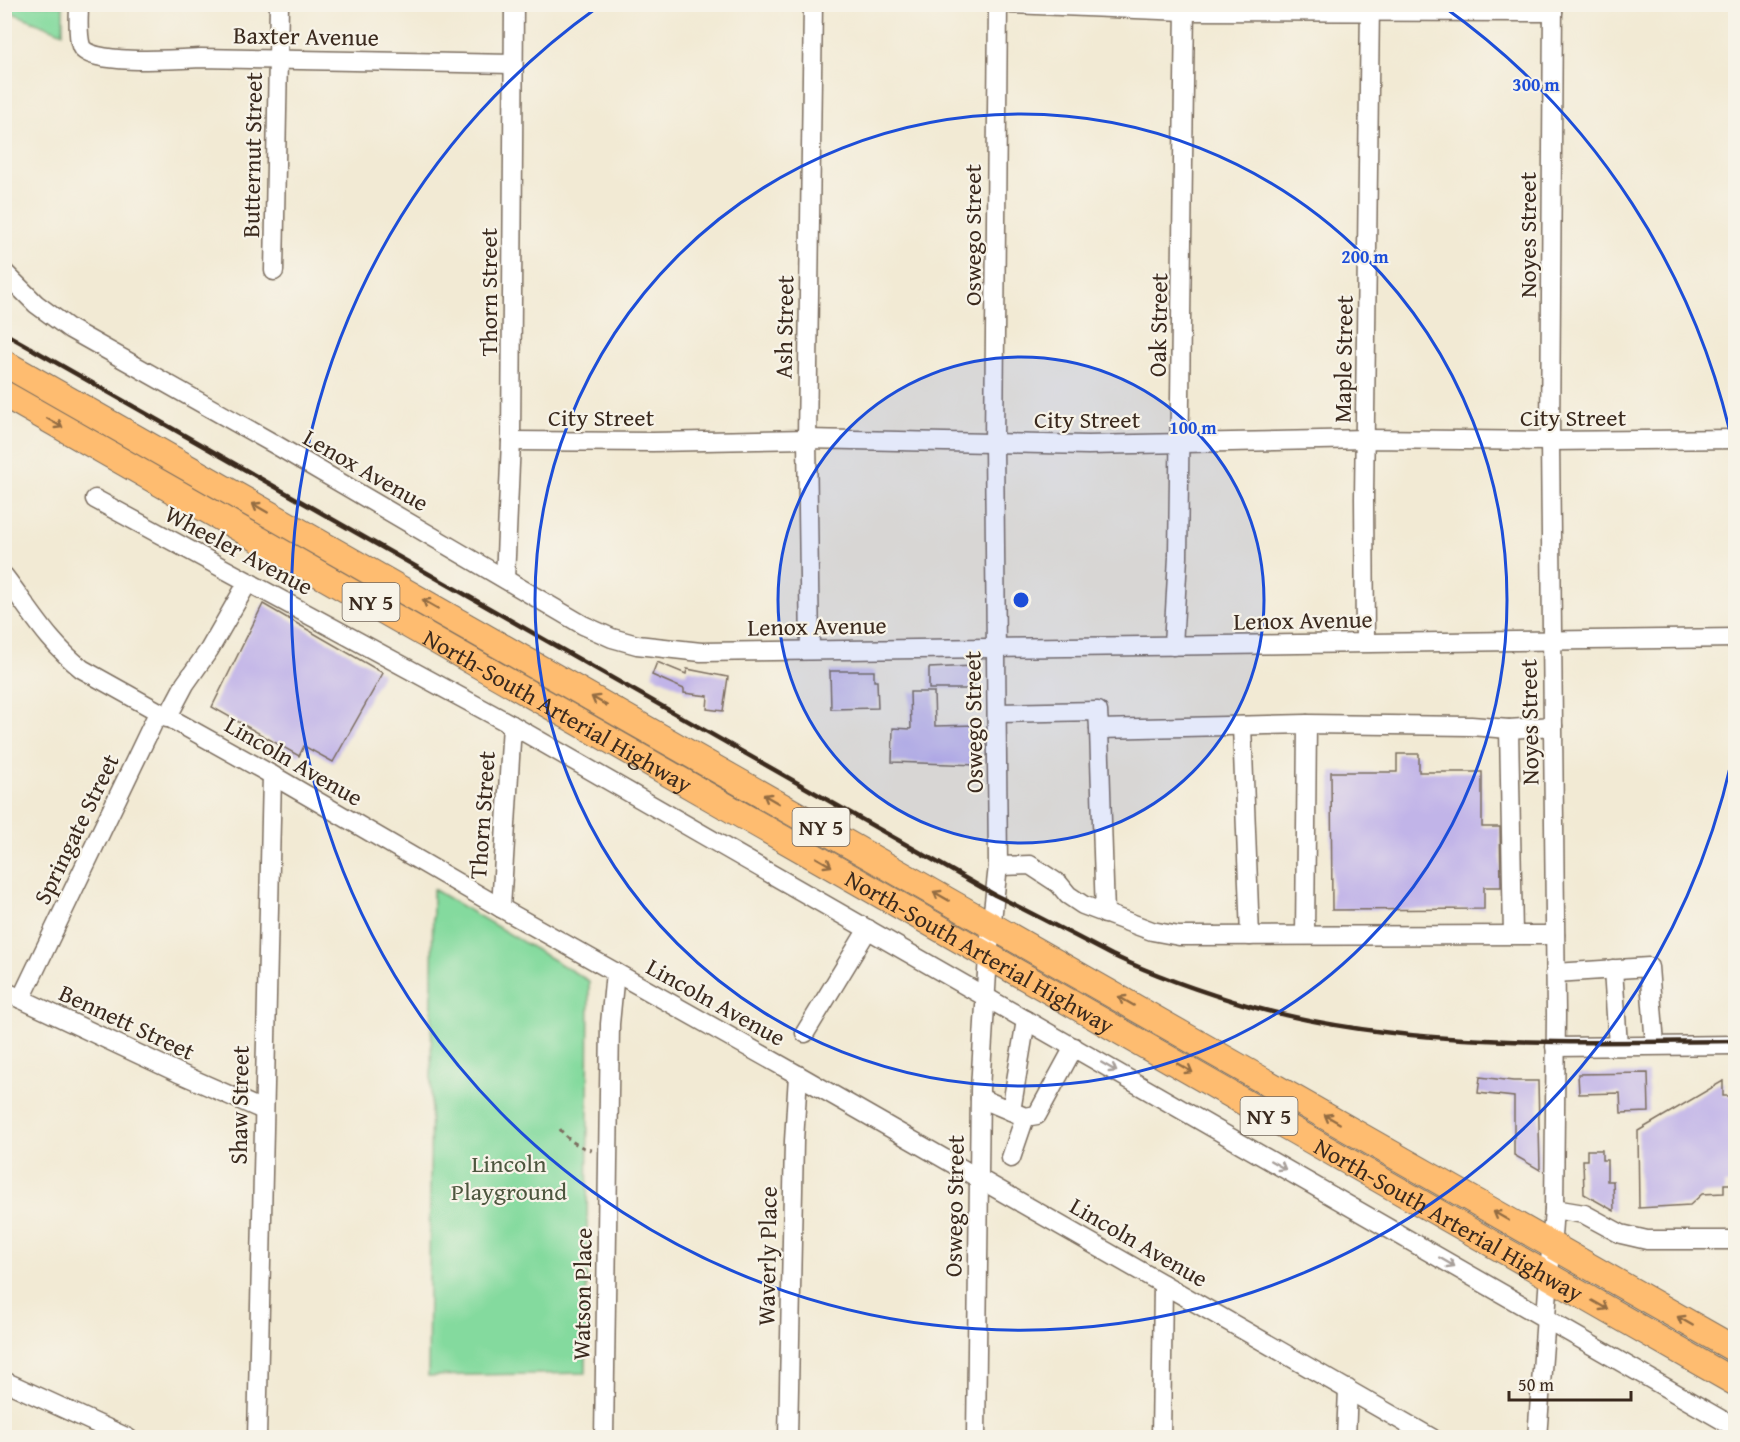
<svg xmlns="http://www.w3.org/2000/svg" width="1740" height="1442" viewBox="0 0 1740 1442" font-family="'Gentium Book Plus',serif">
<rect width="100%" height="100%" fill="#f7f3e8"/>
<filter id="ink" filterUnits="userSpaceOnUse"><feTurbulence type="fractalNoise" baseFrequency=".0167" numOctaves="2"/><feDisplacementMap in="SourceGraphic" scale="12" xChannelSelector="R" yChannelSelector="G"/><feConvolveMatrix kernelMatrix="1 2 1 2 8 2 1 2 1" color-interpolation-filters="sRGB"/></filter>
<filter id="wash" filterUnits="userSpaceOnUse"><feTurbulence type="fractalNoise" baseFrequency=".008" numOctaves="4" result="noise"/><feDisplacementMap in="SourceGraphic" scale="24" xChannelSelector="R" yChannelSelector="G"/><feGaussianBlur stdDeviation="1.35" result="paint"/><feColorMatrix in="noise" values="0 0 0 0 0 0 0 0 0 0 0 0 0 0 0 0 0 1.4 0 .05"/><feComposite in="paint" operator="in"/></filter>
<g filter="url(#wash)">
<rect width="100%" height="100%" fill="#f2ead4"/>
<g fill="#84da9e" stroke="#60825e" stroke-width="1.5">
<path d="M4 5H63V33L5 10Z"/>
<path d="M433 889 589 981 586 1373 428 1376Z"/>
</g>
<g id="blocks">
<g fill="#c1b4e8">
<path d="M263 604 383 673 333 762 304 746 299 756 212 707Z"/>
<path d="M657 662 686 674 687 669 728 677 723 711 707 709 708 696 684 693V689L652 675Z"/>
<path d="M973 666 974 689H929V668Z"/>
<path d="M830 671H874V681H877L878 708 831 709Z"/>
<path d="M910 692H934L935 726 977 725 978 765 892 762 893 728 911 729Z"/>
<path d="M1397 754H1419V772H1482V827H1500L1501 887H1484V909L1332 910 1331 772H1397Z"/>
<path d="M1648 1073 1649 1112 1621 1113 1620 1093 1579 1094 1578 1074Z"/>
<path d="M1480 1077 1513 1081H1538L1540 1170 1514 1155V1097L1478 1093Z"/>
<path d="M1723 1081V1096H1736V1184H1724V1193L1702 1194 1690 1205 1639 1208 1638 1131Z"/>
<path d="M1587 1150H1602V1160H1607V1181H1613L1614 1211 1584 1194 1583 1160H1587Z"/>
</g>
</g>
</g>
<g filter="url(#ink)">
<use href="#blocks" fill-opacity="0" stroke="#7b6d5e" stroke-width="1.5"/>
<g fill="none" stroke-linecap="round" stroke-linejoin="round">
<defs>
<g id="minor">
<path d="M79 4C79 17 77 34 81 46 87 66 182 59 201 58L513 64"/>
<path d="M1011 4 1185 11 1553 12"/>
<path d="M274 271 279 4"/>
<path d="M4 272 36 304 70 329 276 445 583 625 612 638 637 645 701 652 1736 638"/>
<path d="M511 441 653 442 807 439 1088 445 1366 439 1550 441 1736 439"/>
<path d="M95 499 512 725 1736 1428"/>
<path d="M4 576C31 611 47 641 82 669L272 775 501 908 798 1075 1432 1438"/>
<path d="M505 579 511 441 514 4"/>
<path d="M1365 642 1364 498 1370 4"/>
<path d="M1173 646 1178 557 1185 4"/>
<path d="M810 650 807 439 813 4"/>
<path d="M997 713 1098 711 1099 729 1307 724"/>
<path d="M167 718 185 684 209 650 248 582"/>
<path d="M1242 726 1250 936"/>
<path d="M1099 729 1105 914"/>
<path d="M998 866 1030 865 1059 884 1068 895 1083 905 1152 931 1179 936 1555 935"/>
<path d="M501 908 512 725"/>
<path d="M1513 934 1509 729 1553 726"/>
<path d="M1305 935 1307 724 1471 726 1509 729"/>
<path d="M1613 969 1618 1046"/>
<path d="M1555 973 1649 967 1655 1045"/>
<path d="M4 991 181 1074 263 1110"/>
<path d="M21 999 158 713"/>
<path d="M805 1033 868 929"/>
<path d="M1555 1047 1736 1045"/>
<path d="M980 1098 1025 1117 1037 1115 1074 1047"/>
<path d="M1011 1111 1026 1020"/>
<path d="M1011 1158 1025 1117"/>
<path d="M1554 1209 1584 1214 1621 1234 1647 1240H1736"/>
<path d="M4 1381 128 1438"/>
<path d="M257 1438 272 775"/>
<path d="M604 1438 610 1024 615 972"/>
<path d="M788 1438 794 1141 798 1075"/>
<path d="M976 1438 980 1089 988 956 998 866 994 442 998 4"/>
<path d="M1161 1438 1163 1284"/>
<path d="M1346 1438 1348 1389"/>
<path d="M1537 1438 1554 1209 1556 1014 1550 441 1553 4"/>
</g>
<g id="highway">
<path d="M4 363 1736 1350"/>
<path id="s1" d="M4 394 1736 1383"/>
</g>
</defs>
<use href="#minor" stroke="#7b6d5e" stroke-width="21"/>
<use href="#highway" stroke="#7b6d5e" stroke-width="28"/>
<path stroke="#7b6d5e" stroke-width="3" stroke-dasharray="4.5 4.5" stroke-linecap="butt" d="M560 1129C566 1139 580 1148 592 1150"/>
<use href="#minor" stroke="#fff" stroke-width="18"/>
<use href="#highway" stroke="#febc70" stroke-width="26"/>
<path stroke="#3b2a1e" stroke-width="4.5" d="M4 333 995 895C1034 914 1073 935 1112 955 1156 976 1205 993 1253 1007 1409 1050 1574 1042 1736 1041"/>
</g>
<defs><path id="oneway-shaft" d="M-6 0H5M1.5-3L5.5 0L1.5 3" fill="none" stroke-width="1.6" stroke-linecap="round" stroke-linejoin="round" transform="scale(1.5)"/></defs>
<g stroke="#936c43">
<use href="#oneway-shaft" transform="translate(55 423) rotate(30)"/>
<use href="#oneway-shaft" transform="translate(260 508) rotate(-150)"/>
<use href="#oneway-shaft" transform="translate(430 604) rotate(-150)"/>
<use href="#oneway-shaft" transform="translate(599 701) rotate(-150)"/>
<use href="#oneway-shaft" transform="translate(771 799) rotate(-150)"/>
<use href="#oneway-shaft" transform="translate(824 862) rotate(30)"/>
<use href="#oneway-shaft" transform="translate(941 896) rotate(-150)"/>
<use href="#oneway-shaft" transform="translate(1126 1001) rotate(-150)"/>
<use href="#oneway-shaft" transform="translate(1185 1068) rotate(30)"/>
<use href="#oneway-shaft" transform="translate(1332 1119) rotate(-150)"/>
<use href="#oneway-shaft" transform="translate(1501 1216) rotate(-150)"/>
<use href="#oneway-shaft" transform="translate(1600 1305) rotate(30)"/>
<use href="#oneway-shaft" transform="translate(1685 1321) rotate(-150)"/>
</g>
<g stroke="#a79f9a">
<use href="#oneway-shaft" transform="translate(1109 1067) rotate(30)"/>
<use href="#oneway-shaft" transform="translate(1278 1165) rotate(30)"/>
<use href="#oneway-shaft" transform="translate(1447 1262) rotate(30)"/>
</g>
</g>
<circle cx="1021" cy="600" r="243" fill="#1d4ed8" fill-opacity=".12"/>
<g fill="none" stroke="#1d4ed8" stroke-width="3">
<circle cx="1021" cy="600" r="243"/>
<circle cx="1021" cy="600" r="486"/>
<path d="M1735 745A729 729 0 1 1 598 7M1444 7A729 729 0 0 1 1735 455"/>
</g>
<g text-anchor="middle" dominant-baseline="central" stroke-width="4.5" stroke-linejoin="round" paint-order="stroke">
<g fill="#f7f3e8" stroke="#73665b" stroke-width="1.5">
<rect x="342.5" y="583" width="57" height="38" rx="4.5"/>
<rect x="792.5" y="808" width="57" height="38" rx="4.5"/>
<rect x="1240.5" y="1097" width="57" height="38" rx="4.5"/>
</g>
<g font-size="22" font-weight="bold" fill="#3b2a1e">
<text x="371" y="602">NY 5</text>
<text x="821" y="827">NY 5</text>
<text x="1269" y="1116">NY 5</text>
</g>
<g font-size="24" fill="#3b2a1e" stroke="#f7f3e8">
<text transform="translate(306 36) rotate(1)">Baxter Avenue</text>
<text transform="translate(252 155) rotate(-89)">Butternut Street</text>
<text transform="translate(972 235) rotate(-90)">Oswego Street</text>
<text transform="translate(1527 235) rotate(-90)">Noyes Street</text>
<text transform="translate(488 292) rotate(-90)">Thorn Street</text>
<text transform="translate(1158 325) rotate(-89)">Oak Street</text>
<text transform="translate(784 327) rotate(-89)">Ash Street</text>
<text transform="translate(1343 359) rotate(-89)">Maple Street</text>
<text x="601" y="417">City Street</text>
<text x="1573" y="417">City Street</text>
<text x="1087" y="419">City Street</text>
<text transform="translate(366 470) rotate(30)">Lenox Avenue</text>
<text transform="translate(239 550) rotate(28)">Wheeler Avenue</text>
<text transform="translate(1303 620) rotate(-1)">Lenox Avenue</text>
<text transform="translate(817 626) rotate(-1)">Lenox Avenue</text>
<text stroke="none"><textPath href="#s1" startOffset="638">North-South Arterial Highway</textPath></text>
<text transform="translate(973 722) rotate(-91)">Oswego Street</text>
<text transform="translate(1529 722) rotate(-91)">Noyes Street</text>
<text transform="translate(294 761) rotate(30)">Lincoln Avenue</text>
<text transform="translate(482 815) rotate(-86)">Thorn Street</text>
<text transform="translate(76 829) rotate(-64)">Springate Street</text>
<text stroke="none"><textPath href="#s1" startOffset="1124">North-South Arterial Highway</textPath></text>
<text transform="translate(716 1002) rotate(29)">Lincoln Avenue</text>
<text transform="translate(127 1022) rotate(25)">Bennett Street</text>
<text transform="translate(239 1105) rotate(-89)">Shaw Street</text>
<text transform="translate(954 1206) rotate(-89)">Oswego Street</text>
<text stroke="none"><textPath href="#s1" startOffset="1664">North-South Arterial Highway</textPath></text>
<text transform="translate(1139 1242) rotate(30)">Lincoln Avenue</text>
<text transform="translate(767 1256) rotate(-89)">Waverly Place</text>
<text transform="translate(582 1294) rotate(-89)">Watson Place</text>
</g>
<g font-size="24" fill="#4d563e" stroke="#f7f3e8">
<text x="509" y="1163">Lincoln<tspan x="509" dy="28">Playground</tspan></text>
</g>
</g>
<circle cx="1021" cy="600" r="9" fill="#1d4ed8" stroke="#f7f3e8" stroke-width="3"/>
<g font-size="18" text-anchor="middle" font-weight="bold" fill="#1d4ed8" stroke="#f7f3e8" stroke-width="4.5" stroke-linejoin="round" paint-order="stroke">
<text x="1536" y="91">300 m</text>
<text x="1365" y="263">200 m</text>
<text x="1193" y="434">100 m</text>
</g>
<rect width="1740" height="1442" fill="none" stroke="#f7f3e8" stroke-width="24"/>
<path d="M1509 1391v9h122v-9" fill="none" stroke="#3b2a1e" stroke-width="3"/>
<text x="1518" y="1391" font-size="18" fill="#3b2a1e" stroke="#f7f3e8" stroke-width="4.5" paint-order="stroke">50 m</text>
</svg>
